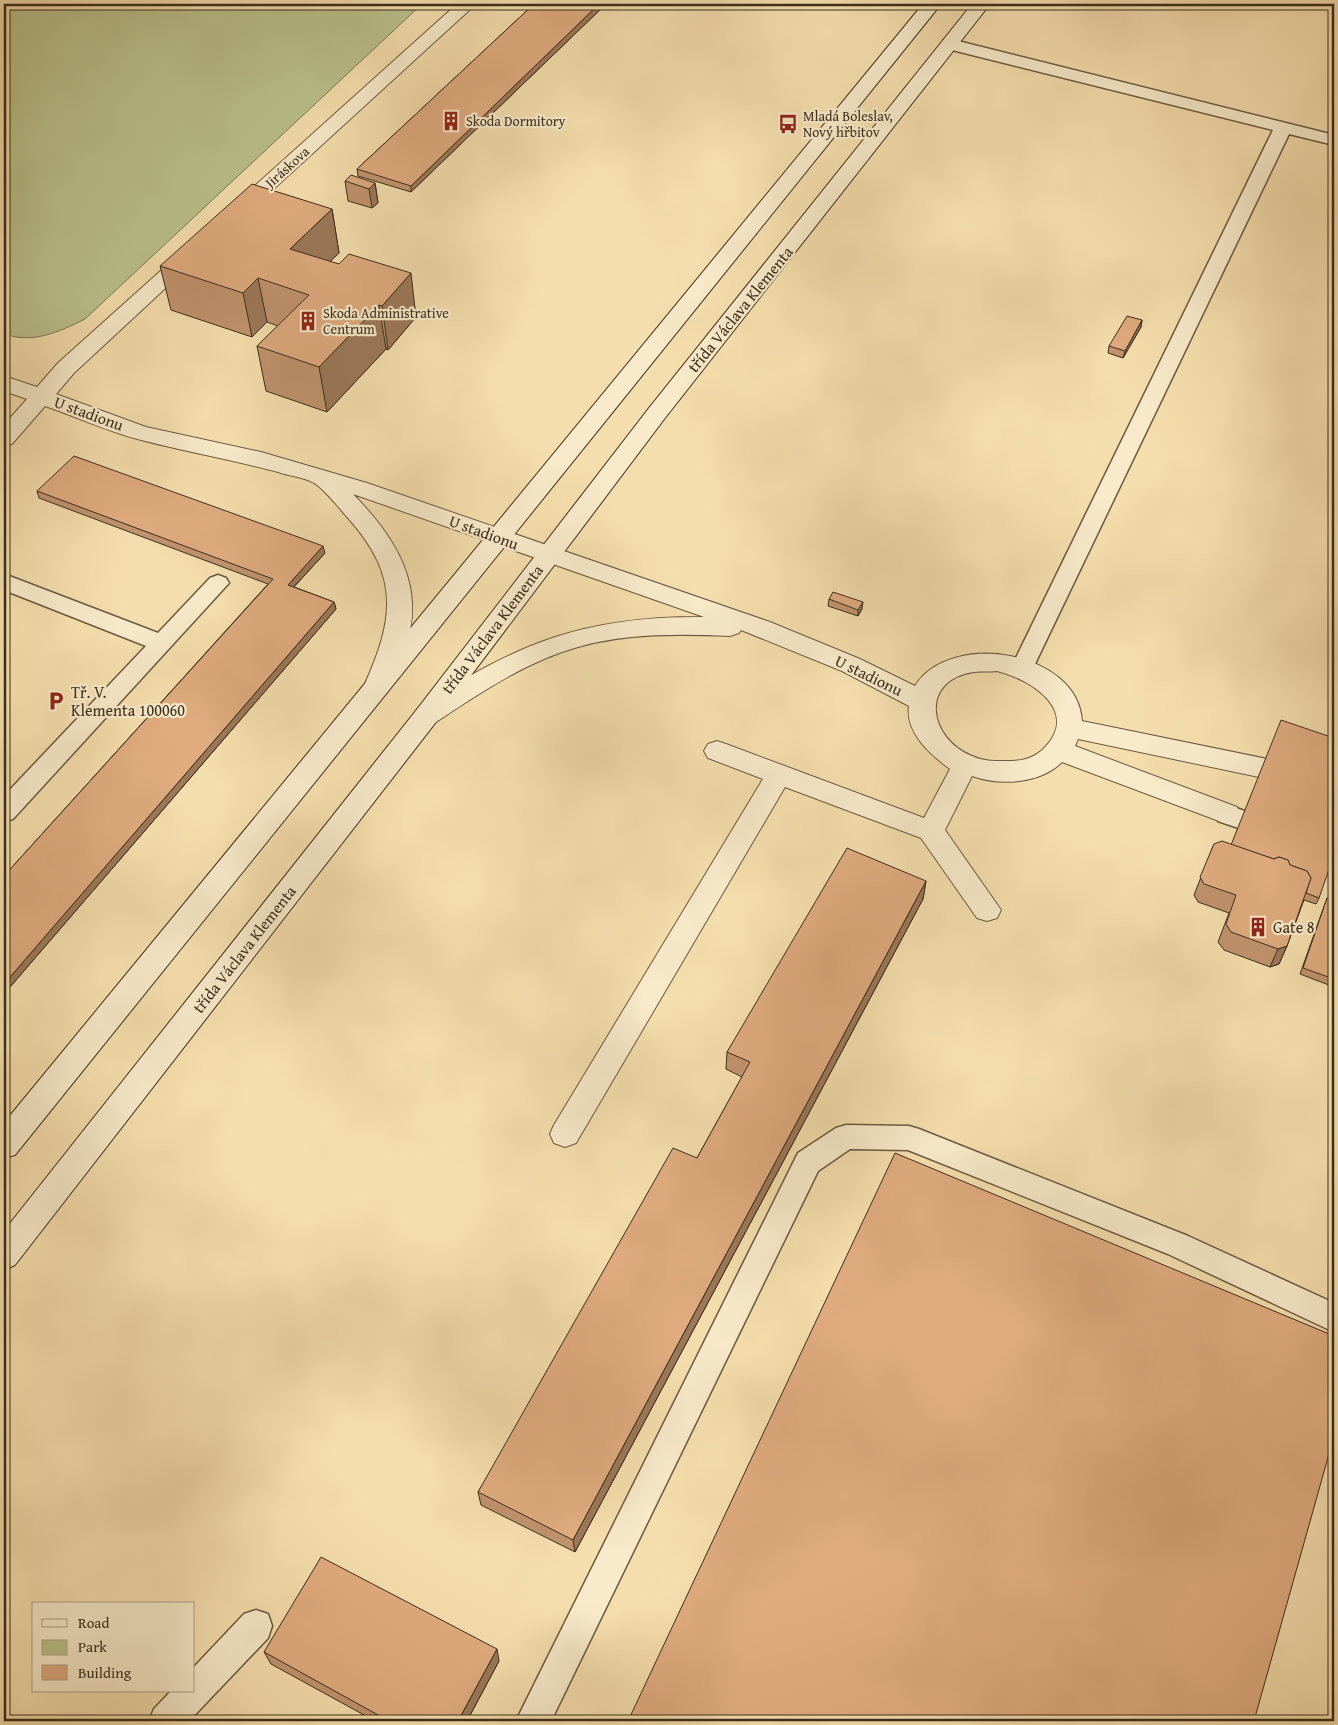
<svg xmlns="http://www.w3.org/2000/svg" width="1338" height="1725" viewBox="0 0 1338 1725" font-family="'Gentium Book Plus',serif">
<rect width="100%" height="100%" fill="#f5dead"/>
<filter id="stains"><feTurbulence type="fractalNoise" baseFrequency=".004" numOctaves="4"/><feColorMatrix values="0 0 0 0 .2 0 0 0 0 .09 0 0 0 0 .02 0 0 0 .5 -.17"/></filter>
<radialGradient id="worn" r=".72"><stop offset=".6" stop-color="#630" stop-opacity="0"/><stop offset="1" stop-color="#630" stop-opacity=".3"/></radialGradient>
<path fill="#bac18b" stroke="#7b7854" d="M4 4H422L85 319C59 332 33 344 4 334Z"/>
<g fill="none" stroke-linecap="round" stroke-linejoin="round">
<defs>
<g id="lane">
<path d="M950 39 1334 135V145L1289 134 1033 668 1030 674 1022 676 1014 674 1011 668 1273 130 944 48 942 44 944 40Z"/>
<path d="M4 574 158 633 210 578 218 575 226 578 229 583 13 819 4 821V796L146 646 4 590Z"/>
<path d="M1227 805 1334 841V861L1218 821 1215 814 1218 807Z"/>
<path d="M846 1125 909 1126 919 1129 1188 1236 1334 1303V1332L1168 1254 908 1150 850 1149 818 1171 551 1721H516L798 1153 836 1128Z"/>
<path d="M256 1610 268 1614 272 1626 268 1638 189 1721H149L154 1709 171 1691H194V1667L244 1614Z"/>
</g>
<g id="street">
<path d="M457 4H476L243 217 236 219 229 217 226 213 229 209Z"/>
<path d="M192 247 199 249 202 253 199 257 74 373 56 394 146 427 261 452 367 483 770 622 860 659 915 686C949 630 1078 650 1082 721L1297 765 1306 768 1310 775 1306 782 1297 785 1078 739 1075 746 1237 807 1240 814 1237 821 1227 824 1062 762C1040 784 1000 786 972 776L945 830 1001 910 997 918 987 921 977 918 921 838 785 787 576 1143 565 1147 554 1143 550 1134 554 1125 763 779 708 758 704 751 708 744 717 741 726 744 924 818 950 769C931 755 905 733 909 706L842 671 741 630 739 633 730 636C679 634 627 633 578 647 527 661 480 693 436 722L427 725 418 722 414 715 418 708C517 643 584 616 704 617L353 494C416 559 432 612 385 695L376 697 367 695 363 688C394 620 401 577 348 518 340 509 324 489 314 483 304 477 289 476 278 472 233 460 187 452 141 440 109 432 77 417 45 406L12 444 4 446V425L27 399 4 391V376L37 387 58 363 185 249ZM997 671C1033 680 1083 713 1041 751 1030 760 1019 761 1005 761 993 761 983 761 972 756 928 738 919 680 974 672 982 671 989 672 997 671Z"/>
</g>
<g id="secondary">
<path d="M923 4H941L15 1155 4 1158V1123Z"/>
<path d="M972 4H990L665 418 436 722 15 1265 4 1270V1231L418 708 649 408Z"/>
</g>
</defs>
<use href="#lane" stroke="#6a5a41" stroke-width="3"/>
<use href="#street" stroke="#6a5a41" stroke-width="2"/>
<use href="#secondary" stroke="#3c2e1d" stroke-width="2"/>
<use href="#lane" fill="#f8eaca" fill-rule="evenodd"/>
<use href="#street" fill="#f8eaca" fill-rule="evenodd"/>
<use href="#secondary" fill="#f8eaca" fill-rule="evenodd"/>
</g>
<g fill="#c0936d" stroke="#3c2e1d">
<path d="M534 4H606L411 192 358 176 357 169Z"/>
<path d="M345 181 375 183 378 203 372 208 348 201Z"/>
<path d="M332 209 339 253 330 261 416 317 388 350 386 349 327 412 266 391 257 346 278 326 267 322 252 337 171 310 160 266Z"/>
<path d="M1142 320 1141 327 1123 358 1108 353 1109 346Z"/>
<path d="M37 491 325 553 294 587 334 602 336 609 4 994V876L268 584 39 498Z"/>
<path d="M829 599 862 609 858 616 828 606Z"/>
<path d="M1214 844 1319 898 1316 904 1304 900 1287 946 1279 964 1270 967 1224 950 1218 942 1229 913 1198 902 1194 895Z"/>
<path d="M926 881 923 899 575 1552 481 1505 478 1492 697 1158 742 1077 726 1069 727 1052Z"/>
<path d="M1327 898 1334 900V987L1300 974Z"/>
<path d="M264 1652 499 1661 467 1721H375L271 1664Z"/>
</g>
<g fill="#9c7859" stroke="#3c2e1d">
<path d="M599 4H606L411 192V186Z"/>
<path d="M375 183 378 203 372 208 369 189Z"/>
<path d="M332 209 339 253 299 291 290 249Z"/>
<path d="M411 273 416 317 388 350 382 306Z"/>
<path d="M258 278 267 322 252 337 243 293Z"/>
<path d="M379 305 386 349 327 412 319 367Z"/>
<path d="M1142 320 1141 327 1123 358 1125 351Z"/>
<path d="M323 546 325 553 289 592 288 585Z"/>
<path d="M334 602 336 609 4 994V984Z"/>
<path d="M863 602 862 609 858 616V610Z"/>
<path d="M926 881 923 899 575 1552 573 1540Z"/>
<path d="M1287 946 1279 964 1270 967 1278 949Z"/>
<path d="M497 1649 499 1661 467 1721H458Z"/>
</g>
<g fill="#dfab7f" stroke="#3c2e1d">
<path d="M534 4H599L411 186 357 169Z"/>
<path d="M351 175 375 183 369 189 345 181Z"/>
<path d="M252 184 332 209 290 249 339 264 349 254 411 273 382 306 379 305 319 367 257 346 309 295 258 278 243 293 160 266Z"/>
<path d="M1127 316 1142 320 1125 351 1109 346Z"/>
<path d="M74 456 323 546 288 585 334 602 4 984V876L273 579 37 491Z"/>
<path d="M833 592 863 602 858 610 829 599Z"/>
<path d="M1281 720 1334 738V855L1319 898 1306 893 1311 878 1307 871 1290 865 1288 860 1279 857 1274 859 1231 845Z"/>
<path d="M1222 841 1274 859 1279 857 1288 860 1290 865 1307 871 1311 878 1287 946 1278 949 1231 932 1226 924 1236 895 1204 884 1200 877 1214 844Z"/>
<path d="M847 848 926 881 573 1540 478 1492 673 1148 697 1158 750 1062 727 1052Z"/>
<path d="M1327 898 1334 900V979L1303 968Z"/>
<path d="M895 1153 1334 1336V1436L1254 1721H628Z"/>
<path d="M321 1557 497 1649 458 1721H389L264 1652Z"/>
</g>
<defs>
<symbol id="building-bare" viewBox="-9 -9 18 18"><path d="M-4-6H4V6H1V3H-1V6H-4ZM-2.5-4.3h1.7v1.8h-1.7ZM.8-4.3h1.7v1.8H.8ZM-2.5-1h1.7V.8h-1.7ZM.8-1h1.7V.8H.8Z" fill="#8f2418" stroke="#f8eaca" stroke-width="2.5" paint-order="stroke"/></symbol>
<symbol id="bus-bare" viewBox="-9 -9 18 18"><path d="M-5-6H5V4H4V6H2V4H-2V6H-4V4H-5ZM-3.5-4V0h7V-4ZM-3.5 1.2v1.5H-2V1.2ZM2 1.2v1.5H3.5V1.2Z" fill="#8f2418" stroke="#f8eaca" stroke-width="2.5" paint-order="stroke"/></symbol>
<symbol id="parking-bare" viewBox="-9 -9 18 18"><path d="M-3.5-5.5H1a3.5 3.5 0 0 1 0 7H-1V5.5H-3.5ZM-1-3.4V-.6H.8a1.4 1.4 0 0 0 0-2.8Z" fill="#8f2418" stroke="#f8eaca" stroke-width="2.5" paint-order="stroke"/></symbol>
</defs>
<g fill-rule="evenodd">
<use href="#building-bare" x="437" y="107" width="28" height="28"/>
<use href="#bus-bare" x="774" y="110" width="28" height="28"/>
<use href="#building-bare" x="294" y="307" width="28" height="28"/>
<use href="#parking-bare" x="42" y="687" width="28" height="28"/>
<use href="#building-bare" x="1244" y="913" width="28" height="28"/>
</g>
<g text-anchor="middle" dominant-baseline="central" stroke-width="4.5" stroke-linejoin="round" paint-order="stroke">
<g font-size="14" fill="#3c2e1d" stroke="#f8eaca" text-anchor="start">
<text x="803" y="116">Mladá Boleslav,<tspan x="803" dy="16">Nový hřbitov</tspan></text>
<text x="466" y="121">Skoda Dormitory</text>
<text x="323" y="313">Skoda Administrative<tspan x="323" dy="16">Centrum</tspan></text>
</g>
<g font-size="14" fill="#3c2e1d" stroke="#f8eaca">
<text transform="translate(287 167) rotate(-42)">Jiráskova</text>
</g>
<g font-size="16" fill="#3c2e1d" stroke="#f8eaca">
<text transform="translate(740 309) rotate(-51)">třída Václava Klementa</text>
<text transform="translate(89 413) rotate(20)">U stadionu</text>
<text transform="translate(484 532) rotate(20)">U stadionu</text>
<text transform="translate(492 629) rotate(-53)">třída Václava Klementa</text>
<text transform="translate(869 675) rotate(26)">U stadionu</text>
<text transform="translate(244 949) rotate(-52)">třída Václava Klementa</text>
</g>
<g font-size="16" fill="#3c2e1d" stroke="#f8eaca" text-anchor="start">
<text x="71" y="692">Tř. V.<tspan x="71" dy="18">Klementa 100060</tspan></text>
<text x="1273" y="927">Gate 8</text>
</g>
</g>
<rect width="1338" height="1725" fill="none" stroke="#f5dead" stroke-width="20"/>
<rect x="5" y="5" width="1328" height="1715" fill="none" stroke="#3c2e1d" stroke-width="2.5"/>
<rect x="10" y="10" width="1318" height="1705" fill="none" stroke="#3c2e1d"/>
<rect x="32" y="1602" width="162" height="90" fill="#f8eaca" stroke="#ad9f85"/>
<rect x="42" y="1619" width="25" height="8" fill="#f8eaca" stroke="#ad9f85"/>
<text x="78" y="1628" font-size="15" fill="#3c2e1d">Road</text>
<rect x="42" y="1640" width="25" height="15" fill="#bac18b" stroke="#ad9f85"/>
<text x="78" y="1652" font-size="15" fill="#3c2e1d">Park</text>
<rect x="42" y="1665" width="25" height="15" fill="#dfab7f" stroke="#ad9f85"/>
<text x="78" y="1678" font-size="15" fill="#3c2e1d">Building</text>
<rect width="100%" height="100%" filter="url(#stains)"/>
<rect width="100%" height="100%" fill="url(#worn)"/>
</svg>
